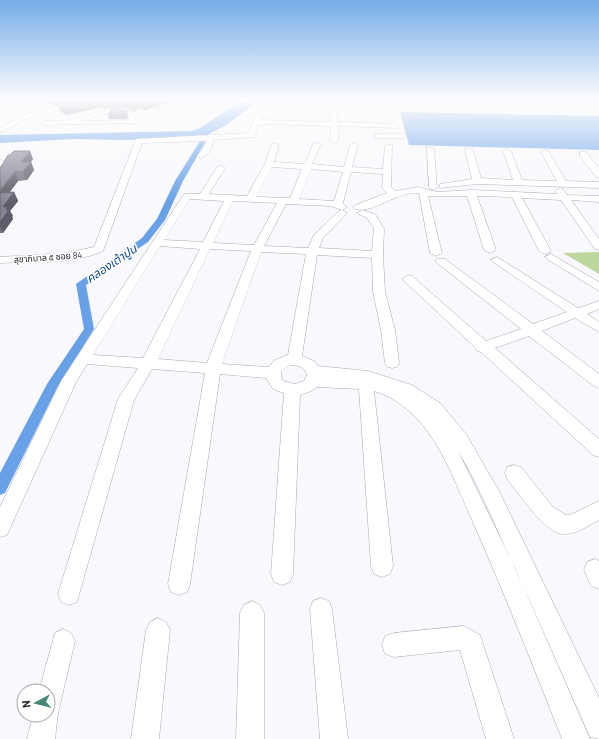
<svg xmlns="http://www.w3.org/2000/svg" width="599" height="739" viewBox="0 0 599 739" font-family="Barlow,'Noto Sans Thai',sans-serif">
<rect width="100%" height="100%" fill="#f9f8fc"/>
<path fill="#bdd79c" d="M599 252V274L563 253Z"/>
<g fill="#68a1e7">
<path d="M242 100H260L226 125 207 135 128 140 73 139 0 143V135L191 131 200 128Z"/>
<path d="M400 112 599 116V150L409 145Z"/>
</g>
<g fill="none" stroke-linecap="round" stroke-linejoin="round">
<path fill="#68a1e7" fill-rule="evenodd" d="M207 128 210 130 206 141 183 181 165 220 148 242 86 285 94 329 57 388 5 493 0 495V473L47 384 84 329 76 284 142 238 157 219 175 181 200 141 204 130Z"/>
<defs>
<g id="minor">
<path d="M99 100H111L38 115 24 120 0 133V128C28 108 66 106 99 100Z"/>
<path d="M184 100H193L160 111 157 109Z"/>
<path d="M217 100H226L210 106 207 104Z"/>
<path d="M526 100H532L534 102 531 104Z"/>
<path d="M552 100H558L561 103 556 104Z"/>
<path d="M580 100H586L591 104 586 105Z"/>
<path d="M119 107 134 113 136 123 43 125 40 123 43 121H64ZM119 111 129 115 130 120 81 121Z"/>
<path d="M333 109 336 111 338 122 396 124 399 126 396 128 338 126V141L334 143 330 141 331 126 259 124 254 137 213 140C213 147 208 156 201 158L197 156 204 147 206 141 142 143 103 251C72 265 34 261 0 263V257L66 253 94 247 136 139 248 133 257 113 260 111 263 113 260 120 331 122 330 111Z"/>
<path d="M375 134H403L407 136 403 138H375Z"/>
<path d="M314 142 321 144 312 164 344 167 350 145 354 143 358 145 352 167 383 169 385 146 392 144 391 187 396 191 418 187 437 192 472 190 558 194 555 191 560 188 563 189 567 195 599 196V202L571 200 599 239V250L595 249 561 200 522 198 551 251 545 254 539 251 512 197 477 196 496 250 490 253 484 250 467 196H428L442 253 436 256 430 253 419 193C397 191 373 214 355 209L353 207 355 205 387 193 382 188 383 174 351 172 343 203 347 207 345 209 342 210 331 206 286 204 264 246 308 248 314 235 339 211 342 210 347 213 323 238 319 248 372 251 374 229 367 218 357 213 362 210 375 214 384 229 383 255 385 292 395 330 399 363 397 367 392 368 387 367 385 363 381 330 373 292 372 258 317 255 302 356 314 361 318 366 368 371 412 385 440 403 466 434 499 491 599 698V739L590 737C562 674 535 611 506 549 491 516 477 482 458 451L516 570 590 739H562C533 666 504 592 472 520 458 489 446 455 425 428 412 412 395 397 374 391L393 566 390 574 382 577 374 574 371 566 359 389 317 387 311 391 300 395 293 574 290 582 282 585 274 582 271 574 284 393 273 389 266 378 220 374 190 584 187 592 179 595 171 592 168 584 205 373 152 369 134 400 77 602 69 605 61 602 58 594 118 399 138 368 87 364 76 382 7 535 0 537V507L61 381 184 194H200L218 166 221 165 225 168 209 194 247 196 265 164 272 143 279 145 274 162 305 164ZM272 167 302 169 290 198 256 197ZM311 169 343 172 334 201 299 199ZM190 199 224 201 203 242 164 240ZM233 201 277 203 254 245 213 243ZM160 246 200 249 143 358 93 355ZM210 249 251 251 207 363 158 359ZM261 252 306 254 288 355 275 360 268 367 222 364ZM290 365C298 365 305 367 307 375L304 381 295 384 283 381 281 377V371Z"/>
<path d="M427 147 434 149 437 187 433 190 429 187Z"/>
<path d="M466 148 473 150 481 178 513 180 503 151 507 149 511 151 522 180 557 181 541 152 545 150 549 152 566 181 599 182V188L477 184 440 188V184L472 179 465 150Z"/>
<path d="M580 152H586L599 169V178L596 177 580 156Z"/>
<path d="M0 159 6 164 4 174 0 177Z"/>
<path d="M551 254 599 282V291L547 259 545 257Z"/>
<path d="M497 257 578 308 599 301V309L587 314 599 322V332L575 318 542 331 599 374V388L594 386 529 336 495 348 599 439V457L593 455 481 352 477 351 475 347 402 279 408 275 412 276 486 341 521 329 437 263 435 261 437 259H445L533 324 567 312 493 262 491 260Z"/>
<path d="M514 465 521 467 553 507 566 515 572 514 599 501V520C588 526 577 534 564 534 546 535 518 492 507 479L505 473 507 467Z"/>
<path d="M595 559 599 561V589L591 586 584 570 587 562Z"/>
<path d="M321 598 329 601 332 609 348 739H320L310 609 313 601Z"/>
<path d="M252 601 260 605 264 613V739H236L240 613 244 605Z"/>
<path d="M158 618 166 622 170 630 159 739H131L146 630 150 622Z"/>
<path d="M464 626 480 635 514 739H486L460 650 394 657 385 654 382 645 385 636 394 633Z"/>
<path d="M63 629 71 633 75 641 58 713 55 739H27L33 715H48V691H39L55 633Z"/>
</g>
</defs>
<use href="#minor" stroke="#aaa5b8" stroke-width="1"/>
<use href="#minor" fill="#fff" fill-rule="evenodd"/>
</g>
<g fill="#757281">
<path d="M43 100H91L52 106Z"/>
<path d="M93 100H145L138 103 149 100H179L145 110 138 108 135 112 119 106 105 109 101 107 66 115 61 112 59 107Z"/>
<path d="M127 111 128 119H109L108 114Z"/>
<path d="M33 159 31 162 34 170 27 180 18 181 10 192H14L18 201 10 211 13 216 12 217 13 219 3 233H0V167Z"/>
</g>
<g fill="#5f5c69">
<path d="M65 100H91L52 106 51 102Z"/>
<path d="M133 100H145L134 104Z"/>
<path d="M164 100H179L145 110 144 106Z"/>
<path d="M118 101 119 106 105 109 104 105Z"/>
<path d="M100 103 101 107 66 115 64 110Z"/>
<path d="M137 103 138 108 135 112 134 108Z"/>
<path d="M30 151 33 159 24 171 21 162Z"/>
<path d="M31 162 34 170 27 180 23 172Z"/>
<path d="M15 172 18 181 2 202 0 196V191Z"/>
<path d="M14 192 18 201 10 211 13 216 12 217 13 219 3 233 0 226V222L3 207Z"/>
</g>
<g fill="#888496" stroke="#5f5c69">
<path d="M48 100H65L51 102Z"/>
<path d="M93 100H133L138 103 149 100H164L144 106 137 103 134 108 118 101 104 105 100 103 64 110 59 107Z"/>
<path d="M118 108 127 111V114H108L112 109Z"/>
<path d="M14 151H30L21 162H31L23 172H15L0 191V167H1L8 155H10Z"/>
<path d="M14 192 3 207H8L6 210H9L0 222V193Z"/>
</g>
<linearGradient id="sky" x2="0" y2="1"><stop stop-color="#75ace8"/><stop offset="0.49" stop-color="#fcfcfe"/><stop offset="1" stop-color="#fcfcfe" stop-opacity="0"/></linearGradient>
<rect width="599" height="203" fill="url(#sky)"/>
<g text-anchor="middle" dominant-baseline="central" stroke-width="3.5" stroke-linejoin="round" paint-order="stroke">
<g font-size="9" fill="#28262d" stroke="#fff">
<text transform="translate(48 257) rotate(-4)">สุขาภิบาล ๕ ซอย 84</text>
</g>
<g font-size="12" font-style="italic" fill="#104989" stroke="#fff">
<text transform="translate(111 263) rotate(-34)">คลองเต้าปูน</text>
</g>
</g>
<g transform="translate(36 703) rotate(263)"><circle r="19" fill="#ffffff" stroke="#a9a8ab"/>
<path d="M0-3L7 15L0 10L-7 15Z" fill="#458778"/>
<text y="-6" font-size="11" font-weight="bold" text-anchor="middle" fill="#28262d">N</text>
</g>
</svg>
